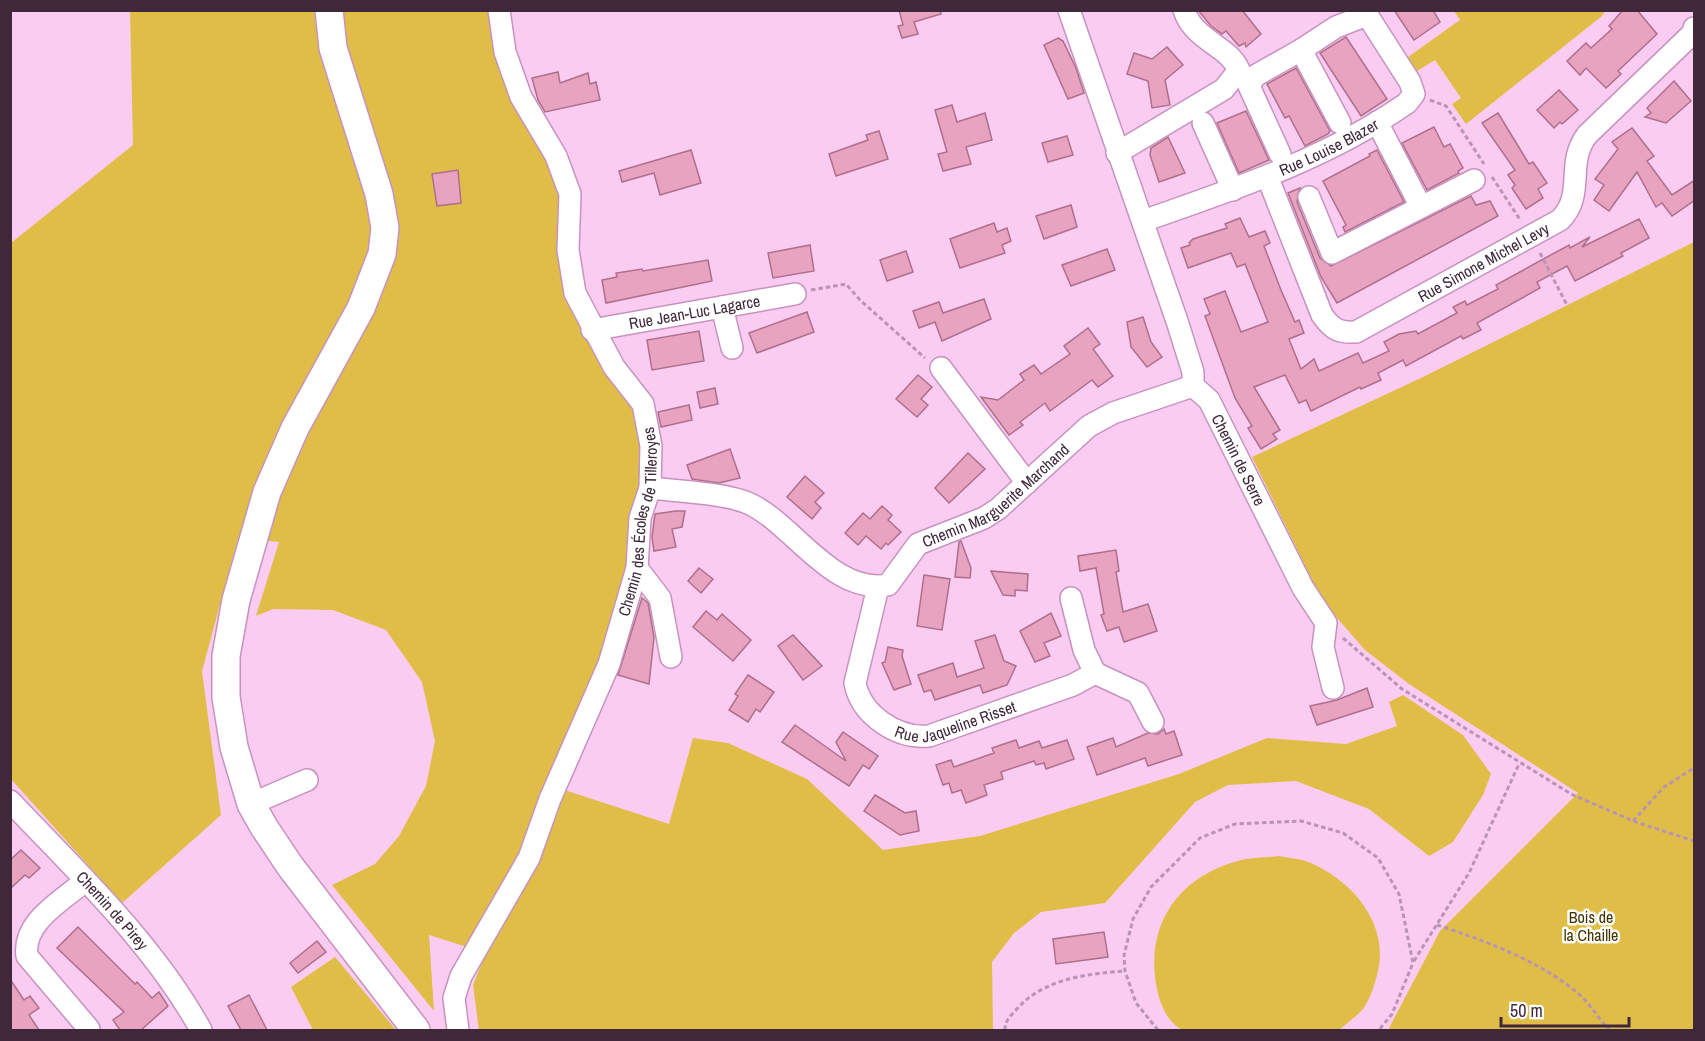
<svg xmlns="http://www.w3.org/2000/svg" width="1705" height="1041" viewBox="0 0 1705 1041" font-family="'Archivo Narrow',sans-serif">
<rect width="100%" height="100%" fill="#faccf2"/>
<g fill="#e0bd47">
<path d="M130 10 494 11 552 162 561 192 560 250 635 402 642 436 641 483 630 562 601 670 552 786 669 824 693 738 728 743 807 779 883 850 980 836 1179 774 1267 738 1346 744 1397 726 1389 702 1403 695 1463 735 1491 774 1483 795 1453 842 1429 856 1369 809 1296 781 1228 785 1195 802 1105 903 1041 912 1014 933 992 962 993 1030H479L473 985 486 953 429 935 434 1011 332 885 375 864 399 836 426 786 435 741 422 682 386 630 333 610 273 609 256 616 279 542 238 538 202 671 221 815 122 903 11 779V243L133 145Z"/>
<path d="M1454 11H1605L1602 16 1466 124 1452 104 1461 98 1435 60 1417 71 1408 57 1460 20Z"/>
<path d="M1694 242V1030H1388L1440 931 1578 793 1409 684 1365 650 1331 611 1316 588 1252 457 1423 377Z"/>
<path d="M1279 856C1289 858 1302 859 1311 863 1352 881 1389 923 1378 971 1375 983 1371 998 1363 1009 1356 1017 1347 1023 1339 1030H1183C1168 1024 1160 1004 1157 989 1144 927 1177 877 1238 861 1251 857 1266 858 1279 856Z"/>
<path d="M335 957 396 1030H313L291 987Z"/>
</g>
<g fill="#e7a3c0" stroke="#af6f8b" stroke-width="1.5">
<path d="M899 10H940L941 14 914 22 918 34 902 38 898 26 903 25Z"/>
<path d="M1198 10H1242L1261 34 1246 47 1245 43 1239 46 1226 31 1222 34 1211 26Z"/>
<path d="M1394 10H1433L1440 22 1414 40Z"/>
<path d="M1623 10H1637L1657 34 1618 71 1621 74 1606 88 1586 68 1580 75 1567 61 1586 43 1591 48 1612 29 1609 26Z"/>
<path d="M1346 37 1387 99 1361 116 1320 53Z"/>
<path d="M1058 38 1063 41 1076 68 1084 93 1068 99 1044 45Z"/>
<path d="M1167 47 1183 65 1165 80 1170 105 1152 108 1148 81 1127 74 1134 53 1152 59Z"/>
<path d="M1296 68 1330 131 1328 134 1305 146 1289 116 1285 118 1267 84Z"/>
<path d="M558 72 560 83 588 73 590 84 596 82 600 100 545 112 538 100 532 78Z"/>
<path d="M1674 81 1691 101 1666 123 1645 117 1651 113 1647 108Z"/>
<path d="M1559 90 1578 110 1562 124 1560 122 1554 128 1537 110Z"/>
<path d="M952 105 957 122 985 113 992 140 966 147 971 164 943 171 938 154 947 152 935 110Z"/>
<path d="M1246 111 1269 160 1239 173 1217 123Z"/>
<path d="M1498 113 1529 164 1533 162 1547 183 1538 189 1543 198 1526 209 1512 188 1515 185 1508 175 1515 170 1482 123Z"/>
<path d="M1434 127 1444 147 1450 144 1463 168 1458 171 1459 173 1427 190 1402 143Z"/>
<path d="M1632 128 1654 156 1647 161 1672 195 1695 180V200L1672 216 1662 203 1656 207 1637 172 1609 211 1594 200 1604 185 1595 179 1618 149 1612 142Z"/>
<path d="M879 131 888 159 836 176 829 154 868 140 866 135Z"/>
<path d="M1067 136 1073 155 1048 162 1042 143Z"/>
<path d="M1168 137 1185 173 1159 182 1150 155 1151 148Z"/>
<path d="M691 150 701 183 660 195 654 173 622 182 619 171Z"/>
<path d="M1377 150 1404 202 1345 232 1343 227 1346 225 1323 181 1370 156 1369 154Z"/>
<path d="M458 170 461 203 437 206 432 174Z"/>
<path d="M1300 188 1297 202 1320 258 1331 266 1471 196 1476 205 1490 201 1498 216 1337 303 1321 277 1288 193Z"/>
<path d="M1071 205 1077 227 1044 239 1036 216Z"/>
<path d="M1240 218 1249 237 1265 231 1270 243 1264 246 1281 290 1295 322 1299 320 1304 333 1289 339 1301 369 1314 359 1319 371 1358 353 1363 363 1389 351 1384 342 1399 334 1416 331 1418 334 1457 313 1453 307 1465 301 1467 305 1498 289 1496 285 1569 245 1570 248 1590 237 1582 247 1639 219 1649 238 1621 253 1623 256 1575 281 1567 266 1537 282 1540 288 1477 323 1481 330 1463 339 1461 336 1406 366 1403 360 1378 373 1381 380 1361 389 1360 387 1311 411 1306 400 1299 403 1285 375 1254 387 1280 430 1273 434 1277 439 1261 449 1248 428 1252 426 1235 398 1205 316 1210 314 1204 299 1225 291 1241 332 1268 322 1245 264 1237 267 1231 253 1188 268 1181 248 1190 245 1189 243 1193 239 1227 228 1225 224Z"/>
<path d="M994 223 997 232 1007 228 1011 241 1002 245 1005 253 960 268 950 239Z"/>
<path d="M810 245 814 271 773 278 768 253Z"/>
<path d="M1107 249 1115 270 1071 286 1062 265Z"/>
<path d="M906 251 913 272 887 281 880 260Z"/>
<path d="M708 260 712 281 606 303 602 280 617 277 616 273 642 269 643 271Z"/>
<path d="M984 299 991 319 942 341 935 322 919 328 913 311 939 302 943 313Z"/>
<path d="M807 312 814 332 757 353 749 333Z"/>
<path d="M1143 317 1151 342 1162 357 1147 367 1131 347 1127 322Z"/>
<path d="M1088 328 1100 344 1093 349 1113 376 1098 387 1092 380 1050 411 1045 403 1020 422 1023 425 1009 435 981 397 998 400 1024 380 1020 374 1034 365 1041 374 1070 354 1064 346Z"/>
<path d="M699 331 704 361 652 370 647 340Z"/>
<path d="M918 375 932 387 921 399 928 405 917 417 896 399Z"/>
<path d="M715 388 718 404 700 408 697 392Z"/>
<path d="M689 405 692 420 661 427 658 412Z"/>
<path d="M730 449 740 478 719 483 692 479 687 465Z"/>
<path d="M968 453 985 469 949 503 935 488Z"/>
<path d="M805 476 824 493 815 502 821 508 812 519 787 497Z"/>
<path d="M882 506 892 515 888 520 901 532 888 545 886 543 881 549 866 536 858 545 845 533 863 513 870 519Z"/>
<path d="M676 511H685L682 527 672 529 676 547 654 551 652 537 655 514Z"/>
<path d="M961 541 971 568 970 578 955 577 959 542Z"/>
<path d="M1116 550 1119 571 1116 572 1123 612 1148 604 1157 631 1124 642 1119 627 1107 631 1101 615 1104 614 1096 568 1080 571 1078 556Z"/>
<path d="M699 568 713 579 701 593 688 581Z"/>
<path d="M991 571 1028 574 1027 591 1015 590V596L1003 595Z"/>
<path d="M924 575 950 579 942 630 917 626Z"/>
<path d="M642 598 648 603 654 637 649 684 618 675Z"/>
<path d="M706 611 717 620 722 614 751 640 733 661 693 627Z"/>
<path d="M1051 613 1061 636 1044 643 1050 656 1035 662 1020 631Z"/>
<path d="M793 635 822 666 803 680 778 646Z"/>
<path d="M995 635 1004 661 1016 666 1007 685 983 693 980 685 935 700 931 690 924 692 918 675 953 663 957 677 984 668 975 641Z"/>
<path d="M888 647 903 650 902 656 911 684 894 690 882 663 885 662Z"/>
<path d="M748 675 774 692 760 712 756 709 748 722 729 710 738 696 735 694Z"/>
<path d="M1367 688 1373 707 1317 725 1310 706 1337 700Z"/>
<path d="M795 725 846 761 836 742 843 732 878 756 869 769 863 765 849 786 782 742Z"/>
<path d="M1164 729 1166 734 1174 731 1182 755 1148 766 1145 758 1097 775 1087 747 1113 738 1116 747 1148 733 1158 734Z"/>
<path d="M1016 740 1019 748 1039 741 1042 748 1067 740 1074 759 1046 769 1044 763 1036 765 1034 761 1001 772 1003 779 984 785 987 795 966 803 961 790 952 793 949 783 943 785 936 765 951 760 954 767 994 753 992 748Z"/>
<path d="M875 795 905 813 916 811 919 831 900 835 864 811Z"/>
<path d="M21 850 40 868 29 878 25 875 10 889V860Z"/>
<path d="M78 927 135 984 137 982 152 998 159 992 168 1006 141 1030H120L113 1020 124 1012 57 948Z"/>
<path d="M1104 932 1108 957 1056 964 1053 939Z"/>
<path d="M317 941 326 952 298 973 290 963Z"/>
<path d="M10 979 24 1000 30 996 39 1008 29 1015 39 1030H10Z"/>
<path d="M249 995 267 1030H241L228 1006Z"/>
</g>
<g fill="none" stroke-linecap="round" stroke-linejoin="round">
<defs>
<g id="minor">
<path d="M1069 10 1177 321 1193 372V386"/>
<path d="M1301 50 1340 123"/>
<path d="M1377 122 1421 207"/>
<path d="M1203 123 1233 190"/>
<path d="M1117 153 1224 89 1239 70C1228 45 1194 41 1184 10"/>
<path d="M1280 154 1249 86 1255 76 1301 50 1336 27 1367 15"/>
<path id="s1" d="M1268 178 1322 315C1332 329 1338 333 1356 332L1560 220C1586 194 1565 164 1587 135L1693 33 1694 28"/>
<path d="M1309 197 1332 253 1474 180"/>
<path id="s2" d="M1143 221C1234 189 1327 159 1407 103L1414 94 1410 82 1364 10"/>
<path d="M722 307 732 348"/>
<path id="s3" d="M592 330 795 294"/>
<path d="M941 368 1027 483"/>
<path id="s4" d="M1193 386 1209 400 1303 588 1326 623 1323 647 1333 688"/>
<path id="s5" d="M650 488C676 491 727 493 750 504 794 525 833 595 888 585L918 544 984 518 998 509 1089 426 1113 413 1193 386"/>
<path d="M637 568 660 598 671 657"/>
<path id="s6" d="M878 587 855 683C861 715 897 739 929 736L1073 685 1095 673"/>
<path d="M1071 598 1084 650 1095 673"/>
<path d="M1095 673 1138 693 1153 722"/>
<path id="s7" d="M10 801C78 873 153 943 201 1030"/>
<path d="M251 804 307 780"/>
<path d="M85 881C62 901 22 922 27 956L89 1029"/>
<path id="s8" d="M458 1030 454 998 461 976 529 858 550 799 609 664 637 568 640 518 650 488 651 446 643 404 614 367 575 293 568 250 570 194 556 156 521 97 505 52 499 10"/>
</g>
<path id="major" d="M329 10 333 48 379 194 385 228 382 254 361 308 295 428 267 492 236 600 226 656V697L234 747 251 804 264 827 290 866 416 1030"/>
</defs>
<use href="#minor" stroke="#c892bf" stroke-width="24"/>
<use href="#major" stroke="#c892bf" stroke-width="30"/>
<g stroke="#b994b3" stroke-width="3" stroke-dasharray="4.5 3" stroke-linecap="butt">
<path d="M1430 100 1446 106 1484 164"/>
<path d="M1492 177 1521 221"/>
<path d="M1540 253 1567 305"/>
<path d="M811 290 846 284 860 300 925 358"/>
<path d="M1343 638 1402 689 1571 794 1633 821 1694 841"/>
<path d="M1633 821 1664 787 1694 768"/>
<path d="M1437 925C1484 940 1545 963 1582 997 1592 1007 1600 1020 1609 1030"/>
<path d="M1414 961 1469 873 1519 764"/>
<path d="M1005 1030C1005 1021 1009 1018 1015 1011 1042 979 1085 974 1125 971"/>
<path d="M1158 1030 1136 1003 1125 971 1124 955 1133 919 1151 887 1200 838 1235 824 1301 821 1343 833 1378 858 1399 894 1413 963 1392 1014 1379 1030"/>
</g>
<use href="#minor" stroke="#fff" stroke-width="21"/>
<use href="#major" stroke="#fff" stroke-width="27"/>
</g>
<g text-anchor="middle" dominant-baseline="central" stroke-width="5" stroke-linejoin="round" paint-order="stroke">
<g font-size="16" fill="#3e283a" stroke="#fefefe">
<text stroke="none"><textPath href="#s2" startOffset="200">Rue Louise Blazer</textPath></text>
<text stroke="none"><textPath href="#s1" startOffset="333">Rue Simone Michel Levy</textPath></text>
<text stroke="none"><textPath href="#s3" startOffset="104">Rue Jean-Luc Lagarce</textPath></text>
<text stroke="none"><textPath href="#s4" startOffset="88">Chemin de Serre</textPath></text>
<text stroke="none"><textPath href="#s5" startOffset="410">Chemin Marguerite Marchand</textPath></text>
<text stroke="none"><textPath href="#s8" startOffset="548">Chemin des Écoles de Tilleroyes</textPath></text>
<text stroke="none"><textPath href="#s6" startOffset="226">Rue Jaqueline Risset</textPath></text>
<text stroke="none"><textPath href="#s7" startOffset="150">Chemin de Pirey</textPath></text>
</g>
<g font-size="16" fill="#423400" stroke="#fefefe">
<text x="1591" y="917">Bois de<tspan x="1591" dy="18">la Chaille</tspan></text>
</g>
</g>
<rect width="1705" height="1041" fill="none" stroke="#3e283a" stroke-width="24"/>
<path d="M1501 1017v9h128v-9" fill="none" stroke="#3e283a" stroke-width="3"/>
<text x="1510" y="1017" font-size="18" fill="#3e283a" stroke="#fefefe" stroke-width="4.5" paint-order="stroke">50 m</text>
</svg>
